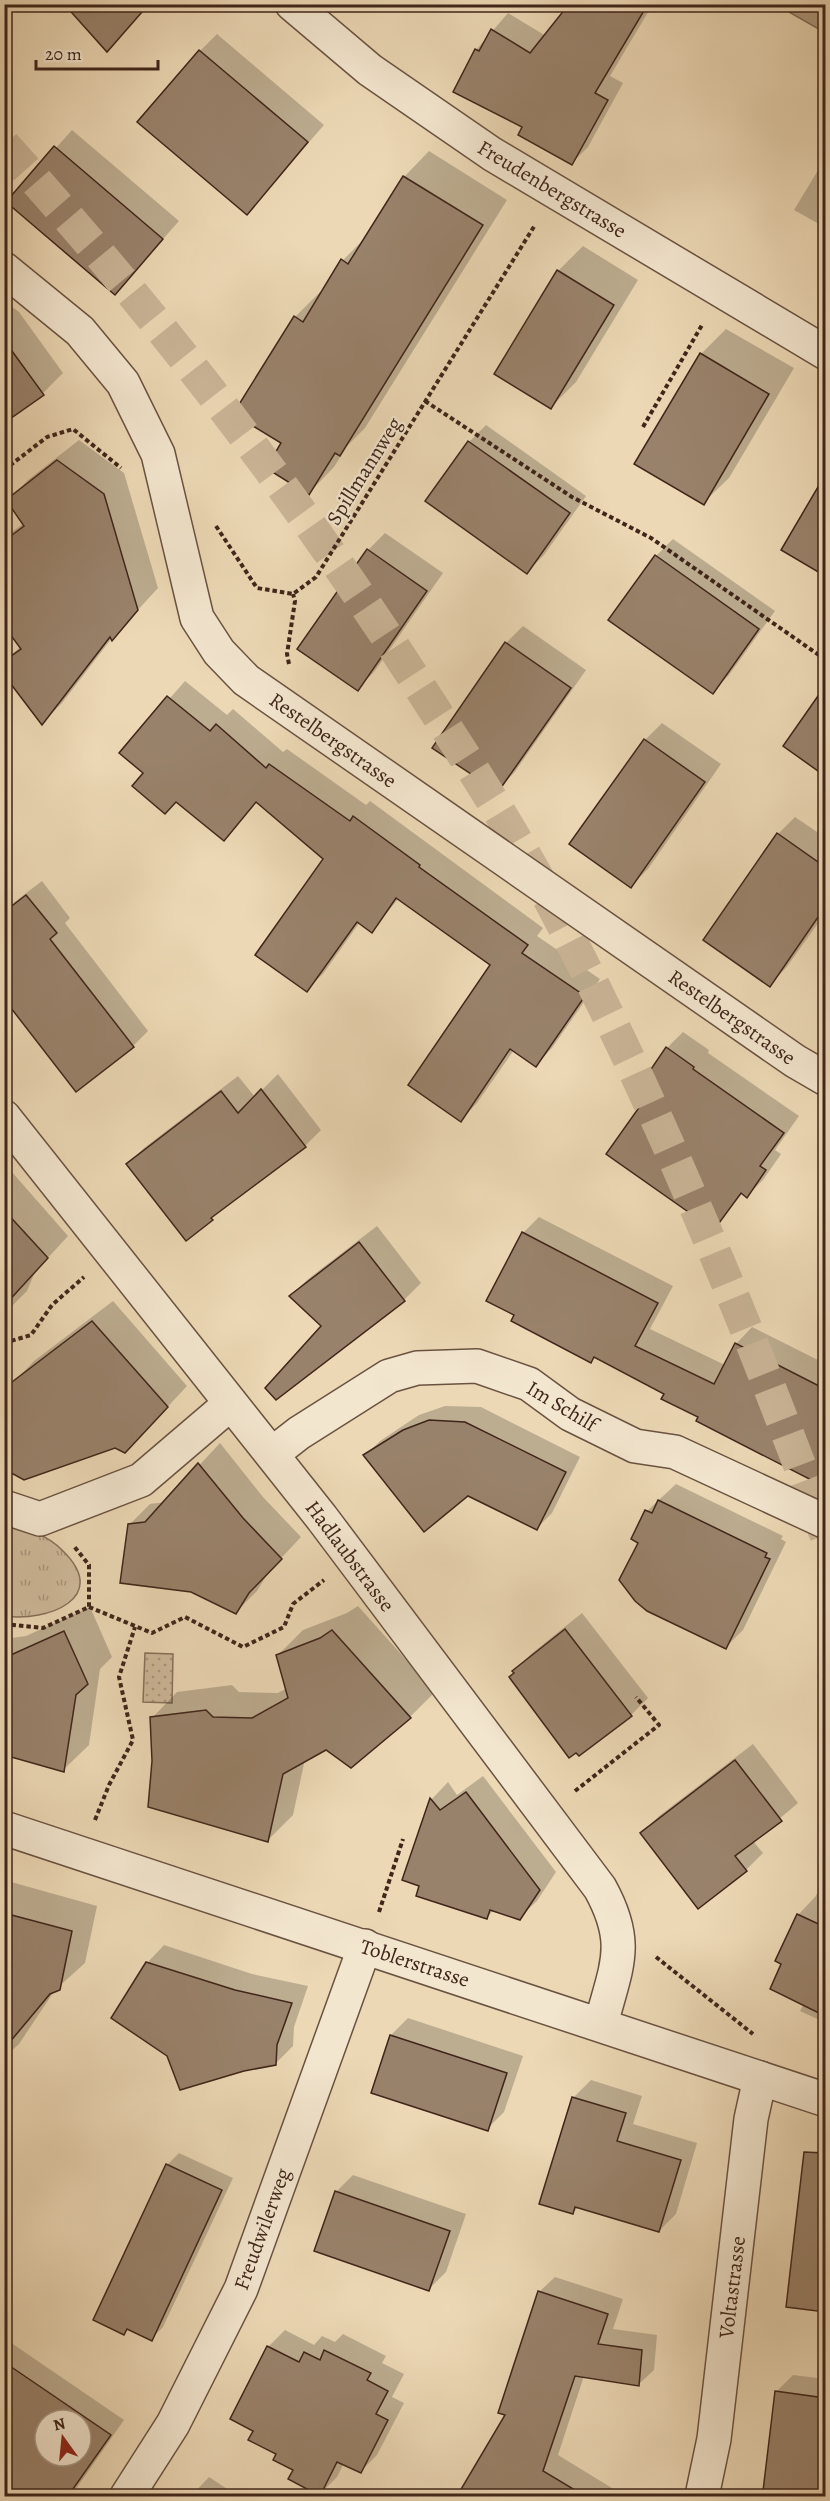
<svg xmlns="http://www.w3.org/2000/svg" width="830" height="2501" viewBox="0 0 830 2501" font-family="Alegreya,serif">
<defs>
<pattern id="grass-tufts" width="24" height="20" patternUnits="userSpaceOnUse" patternTransform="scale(1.5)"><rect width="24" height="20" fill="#cfba9b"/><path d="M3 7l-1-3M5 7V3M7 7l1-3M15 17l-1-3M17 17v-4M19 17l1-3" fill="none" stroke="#a9977e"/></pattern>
<pattern id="park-dots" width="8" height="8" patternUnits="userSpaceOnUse" patternTransform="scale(1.5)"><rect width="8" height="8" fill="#cfba9b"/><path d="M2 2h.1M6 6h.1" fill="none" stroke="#a9977e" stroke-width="1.8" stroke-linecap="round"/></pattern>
</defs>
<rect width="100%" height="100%" fill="#ecd8b5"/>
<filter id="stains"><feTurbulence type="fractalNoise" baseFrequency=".00333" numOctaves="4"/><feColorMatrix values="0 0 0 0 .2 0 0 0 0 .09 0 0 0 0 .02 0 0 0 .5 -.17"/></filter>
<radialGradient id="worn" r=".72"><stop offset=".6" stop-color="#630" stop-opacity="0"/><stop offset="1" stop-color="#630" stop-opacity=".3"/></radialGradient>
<path fill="url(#grass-tufts)" stroke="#87705a" stroke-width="1.5" d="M4 1521C25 1528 46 1534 62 1550 112 1598 47 1622 5 1616Z"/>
<path fill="url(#park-dots)" stroke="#87705a" stroke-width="1.5" d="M145 1653 173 1654 172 1703 143 1702Z"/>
<path fill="#b19b80" stroke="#836c57" stroke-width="1.5" d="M781 5H825L824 32 780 7Z"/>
<g fill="#0003" fill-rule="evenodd">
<path d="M64 4H150L107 50Z"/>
<path d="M571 4H653L610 76 623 83 588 147 572 163 524 127 476 50 508 13 546 36Z"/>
<path d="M217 34 324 125 247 213 200 51Z"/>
<path d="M72 130 179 221 115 293 8 202Z"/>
<path d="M429 151 507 200 365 428 347 446 334 467 309 493 283 443 295 317 320 292 322 293 343 260 367 236 404 177Z"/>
<path d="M826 157V228L794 210Z"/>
<path d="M583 246 638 280 576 382 551 407 558 271Z"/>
<path d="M4 301 19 312 63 373 43 393 4 422Z"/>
<path d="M726 329 794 368 729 478 703 503 701 354Z"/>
<path d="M486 425 586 496 544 555 527 572 427 501 469 442Z"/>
<path d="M79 440 124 473 158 588 112 638 62 703 42 723 4 662 21 646 4 623V538L24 523 8 501 28 480Z"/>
<path d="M826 478V575L783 550Z"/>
<path d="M385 533 443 573 374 672 357 689 368 550Z"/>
<path d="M673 539 775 611 729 675 712 692 656 556Z"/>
<path d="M523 626 586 670 514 773 497 790 506 643Z"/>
<path d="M185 681 227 715 233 709 283 752 287 749 366 805 370 801 543 928 537 936 600 979 552 1048 536 1065 514 1050 477 1103 461 1120 493 964 399 898 372 931 360 922 323 974 306 990 325 858 258 801 223 839 122 753Z"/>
<path d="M826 689V774L785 746Z"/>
<path d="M662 723 721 764 648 869 631 886 645 740Z"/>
<path d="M4 785 10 792 4 797Z"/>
<path d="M795 817 826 838V912L786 968 769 985 778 834Z"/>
<path d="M42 881 70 918 65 923 148 1031 133 1046 4 998V910Z"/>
<path d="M683 1032 709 1050 708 1053 799 1116 775 1150 781 1154 763 1180 747 1196 743 1193 714 1228 667 1048Z"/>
<path d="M278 1074 321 1130 305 1146 228 1203 186 1239 128 1164 144 1148 238 1076 255 1097Z"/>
<path d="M4 1163 68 1236 35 1272 27 1291 6 1312Z"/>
<path d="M539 1217 673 1286 650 1329 725 1365 736 1344 752 1327 826 1364V1483L700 1416 666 1393 595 1356 591 1361 516 1315 523 1233Z"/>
<path d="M377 1226 421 1283 404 1300 323 1326 291 1296 308 1279Z"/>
<path d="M113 1301 187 1386 146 1430 115 1447 13 1383 34 1361Z"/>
<path d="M445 1406 481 1407 580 1457 552 1513 537 1528 468 1494 365 1456 380 1441 419 1415Z"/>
<path d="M220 1443 263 1497 301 1537 270 1570 257 1591 236 1612 129 1525 150 1504 165 1502Z"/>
<path d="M676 1484 783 1536 781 1539 786 1542 743 1630 726 1647 640 1542 633 1539 647 1511Z"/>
<path d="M358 1606 435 1692 410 1717 326 1748 305 1759 293 1815 268 1840 152 1718 177 1692 232 1685 239 1692 278 1693 287 1688 278 1655 303 1630 347 1613Z"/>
<path d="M90 1607 112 1657 100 1669 89 1745 63 1770 4 1754V1639L26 1636Z"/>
<path d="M582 1613 648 1698 631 1715 514 1671 531 1654Z"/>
<path d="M826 1643V1681L817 1678Z"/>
<path d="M753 1744 798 1803 753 1841 763 1853 746 1870 642 1833 659 1816Z"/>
<path d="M483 1776 556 1872 537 1901 519 1918 494 1910 487 1917 404 1879 432 1799 448 1782 457 1795Z"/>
<path d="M826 1879V2023L800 2011 804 2004 783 1963 798 1915 815 1897Z"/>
<path d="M4 1880 97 1906 85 1963 55 1990 19 2044 4 2058Z"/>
<path d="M164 1945 252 1974 308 1986 294 2027 293 2046 275 2064 147 1963Z"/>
<path d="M408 2018 523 2056 504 2112 487 2129 391 2035Z"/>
<path d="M591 2080 642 2096 633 2124 697 2143 676 2214 659 2231 579 2206 573 2213 541 2203 574 2097Z"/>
<path d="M179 2153 233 2178 163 2327 151 2339 129 2328 124 2333 167 2165Z"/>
<path d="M353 2175 466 2214 446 2272 429 2289 336 2192Z"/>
<path d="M816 2191 826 2192V2311L788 2306Z"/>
<path d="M555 2277 623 2299 613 2329 657 2335 654 2370 638 2385 584 2376 558 2455 625 2496H468L461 2492 507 2414 539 2292Z"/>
<path d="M285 2330 314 2345 322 2336 335 2342 343 2334 386 2356 382 2363 404 2374 392 2397 404 2403 377 2455 360 2472 344 2463 337 2477 320 2494 255 2430 268 2347Z"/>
<path d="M4 2338 124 2420 71 2496H11L4 2492ZM45 2420H81V2456H45Z"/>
<path d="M793 2375 826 2379V2496L765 2489 776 2392Z"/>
<path d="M209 2477 238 2496H191Z"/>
</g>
<g fill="#99826b" stroke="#3f251a" stroke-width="1.5" fill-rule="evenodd">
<path d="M64 4H149L107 52Z"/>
<path d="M569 4H648L595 93 608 100 572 165 518 135 522 127 453 92 475 49 479 51 491 29 530 53Z"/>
<path d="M199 50 308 142 247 215 137 122Z"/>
<path d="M54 146 163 239 115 295 6 202Z"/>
<path d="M403 176 483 225 340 456 335 453 309 495 266 468 281 443 233 414 294 316 303 322 341 259 348 264Z"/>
<path d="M557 270 614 305 551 409 494 374Z"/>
<path d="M4 340 44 395 4 423Z"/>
<path d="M700 353 769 394 704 505 634 464Z"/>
<path d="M468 441 570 513 527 574 425 501Z"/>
<path d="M57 460 104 494 138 610 112 641 110 637 42 725 4 675V661L21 649 4 626V541L24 526 6 500Z"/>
<path d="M825 475V576L781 550Z"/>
<path d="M367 549 427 591 358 691 297 649Z"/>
<path d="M655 555 759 629 713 694 608 620Z"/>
<path d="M505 642 571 688 498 792 432 748Z"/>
<path d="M825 686V776L783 746Z"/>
<path d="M167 696 210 731 216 724 266 768 269 764 350 821 353 816 420 865 419 867 528 945 522 953 585 996 536 1067 510 1049 461 1122 408 1085 490 965 396 898 372 933 357 922 307 992 255 955 323 859 256 802 224 841 176 802 165 814 132 786 143 773 119 753Z"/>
<path d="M644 739 705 782 631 888 569 844Z"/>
<path d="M777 833 825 867V907L770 987 703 940Z"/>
<path d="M26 895 57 933 50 939 134 1047 76 1092 4 999V912Z"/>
<path d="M666 1047 694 1067 693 1069 784 1133 760 1166 766 1170 747 1198 741 1193 714 1230 606 1154 655 1085 645 1078Z"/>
<path d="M261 1089 306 1147 211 1218 213 1220 186 1241 126 1164 221 1091 238 1113Z"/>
<path d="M4 1210 48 1258 4 1306Z"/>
<path d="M522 1232 658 1303 635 1346 714 1384 735 1343 825 1389V1487L696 1421 698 1417 661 1399 664 1394 594 1357 591 1363 511 1321 514 1315 486 1301Z"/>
<path d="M359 1242 405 1301 276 1400 265 1388 321 1326 289 1296Z"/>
<path d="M92 1321 168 1407 125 1453 115 1448 24 1480 4 1469V1395L12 1382Z"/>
<path d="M429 1420 465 1422 566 1472 537 1530 468 1496 424 1532 363 1455 403 1430Z"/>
<path d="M198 1463 243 1518 282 1559 249 1593 236 1614 191 1592 120 1583 128 1524 145 1522Z"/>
<path d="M658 1500 767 1553 765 1557 770 1559 726 1649 647 1611 635 1601 619 1580 638 1543 631 1539 645 1510 652 1513Z"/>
<path d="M565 1629 632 1716 579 1756 576 1753 569 1758 509 1677 514 1673 512 1671Z"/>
<path d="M332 1630 411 1718 351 1768 326 1750 283 1774 268 1842 148 1807 152 1761 150 1717 206 1710 213 1717 252 1718 288 1698 276 1655 320 1638Z"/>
<path d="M64 1631 88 1684 76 1695 64 1772 4 1755V1658Z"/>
<path d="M735 1760 782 1821 735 1856 747 1871 698 1909 640 1833Z"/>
<path d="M466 1792 540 1890 520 1920 490 1910 487 1919 416 1896 419 1886 402 1880 430 1798 440 1810Z"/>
<path d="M4 1913 72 1931 60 1990 50 1994 4 2049Z"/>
<path d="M797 1914 825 1927V2016L770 1989 781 1964 775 1961Z"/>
<path d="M146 1962 235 1990 292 2003 277 2045 276 2065 244 2071 180 2090 167 2056 111 2018Z"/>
<path d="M390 2035 507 2073 488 2131 371 2093Z"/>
<path d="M572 2097 626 2113 617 2141 681 2160 659 2232 575 2207 573 2214 539 2204Z"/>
<path d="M804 2152 825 2153V2312L786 2307Z"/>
<path d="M166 2164 222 2190 152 2341 127 2329 124 2335 93 2320Z"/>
<path d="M335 2191 450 2231 429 2291 314 2251Z"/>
<path d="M538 2291 608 2314 598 2344 642 2350 639 2386 575 2376 543 2471 585 2496H457L505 2415 498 2413Z"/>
<path d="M267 2346 299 2362 304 2352 320 2360 324 2350 371 2373 367 2380 388 2391 376 2414 388 2420 361 2473 337 2462 320 2496 288 2479 293 2470 273 2460 276 2454 248 2440 253 2431 230 2419Z"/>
<path d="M4 2362 111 2435 68 2496H4ZM45 2420H81V2456H45Z"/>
<path d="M775 2391 825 2398V2496L763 2491Z"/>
</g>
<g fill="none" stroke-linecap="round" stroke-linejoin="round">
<path stroke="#c9b496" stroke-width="33" stroke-dasharray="33 16" stroke-linecap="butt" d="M4 145C162 320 304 505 430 703 473 769 516 836 553 906 659 1108 746 1321 826 1535"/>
<defs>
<g id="minor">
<path d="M292 4 370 70 492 154 826 353"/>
<path d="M4 269 80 331 123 383 158 454 197 618 219 652 246 680 795 1061 826 1079"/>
<path d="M4 1117 322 1518 600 1888C631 1944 616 1966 601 2024"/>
<path d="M272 1454 299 1433 389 1376 417 1368 477 1366 529 1384 570 1414 635 1446 675 1452 826 1522"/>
<path d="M4 1507 40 1519 141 1480 230 1404"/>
<path d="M4 1828 826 2100"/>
<path d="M127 2496 173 2424 241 2289 365 1946"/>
<path d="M702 2496 714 2439 751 2119 760 2078"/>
</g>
</defs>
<use href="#minor" stroke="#6a5241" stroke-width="36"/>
<g stroke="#3f251a" stroke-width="4" stroke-dasharray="4.5 3" stroke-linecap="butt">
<path d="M425 401 572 497 651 538 826 660"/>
<path d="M643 427 702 325"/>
<path d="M4 470 47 437 73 429 121 468"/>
<path d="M216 526 257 588 293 594 316 577 535 225"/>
<path d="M289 664 287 654 295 601 293 594"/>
<path d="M4 1343 31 1335 52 1305 84 1277"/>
<path d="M89 1607 152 1633 185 1617 243 1647 284 1627 293 1604 324 1580"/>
<path d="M4 1624 43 1628 89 1607V1565L73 1545"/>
<path d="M575 1791 659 1725 636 1697"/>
<path d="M95 1820 109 1785 133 1740 119 1677 135 1627"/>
<path d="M379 1912 403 1839"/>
<path d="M656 1957 753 2034"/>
</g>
<use href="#minor" stroke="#f3e6cf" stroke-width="33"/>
</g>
<g text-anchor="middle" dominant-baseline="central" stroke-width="4.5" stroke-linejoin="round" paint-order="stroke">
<g font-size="21" fill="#3f251a" stroke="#f3e6cf">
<text transform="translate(552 189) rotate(31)">Freudenbergstrasse</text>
<text transform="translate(364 471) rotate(-58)">Spillmannweg</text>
<text transform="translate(333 740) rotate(35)">Restelbergstrasse</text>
<text transform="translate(732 1017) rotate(35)">Restelbergstrasse</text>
<text transform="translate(562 1406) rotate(31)">Im Schilf</text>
<text transform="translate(350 1556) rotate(53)">Hadlaubstrasse</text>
<text transform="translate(415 1963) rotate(18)">Toblerstrasse</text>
<text transform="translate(262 2229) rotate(-70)">Freudwilerweg</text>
<text transform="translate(732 2287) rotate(-83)">Voltastrasse</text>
</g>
</g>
<rect width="830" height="2501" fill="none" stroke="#ecd8b5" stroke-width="24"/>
<rect x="6" y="6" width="818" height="2489" fill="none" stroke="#3f251a" stroke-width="3"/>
<rect x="12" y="12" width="806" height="2477" fill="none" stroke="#3f251a" stroke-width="1.5"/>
<g transform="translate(63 2438) rotate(345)"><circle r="28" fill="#f3e6cf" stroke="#ab9987" stroke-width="1.5"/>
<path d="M0-4.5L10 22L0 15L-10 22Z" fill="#8f2418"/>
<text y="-9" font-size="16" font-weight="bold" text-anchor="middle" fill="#3f251a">N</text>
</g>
<path d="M36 60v9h122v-9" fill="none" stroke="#3f251a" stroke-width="3"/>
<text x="45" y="60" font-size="18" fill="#3f251a" stroke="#f3e6cf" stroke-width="4.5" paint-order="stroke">20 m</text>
<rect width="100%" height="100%" filter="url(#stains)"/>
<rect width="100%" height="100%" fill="url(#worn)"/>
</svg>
